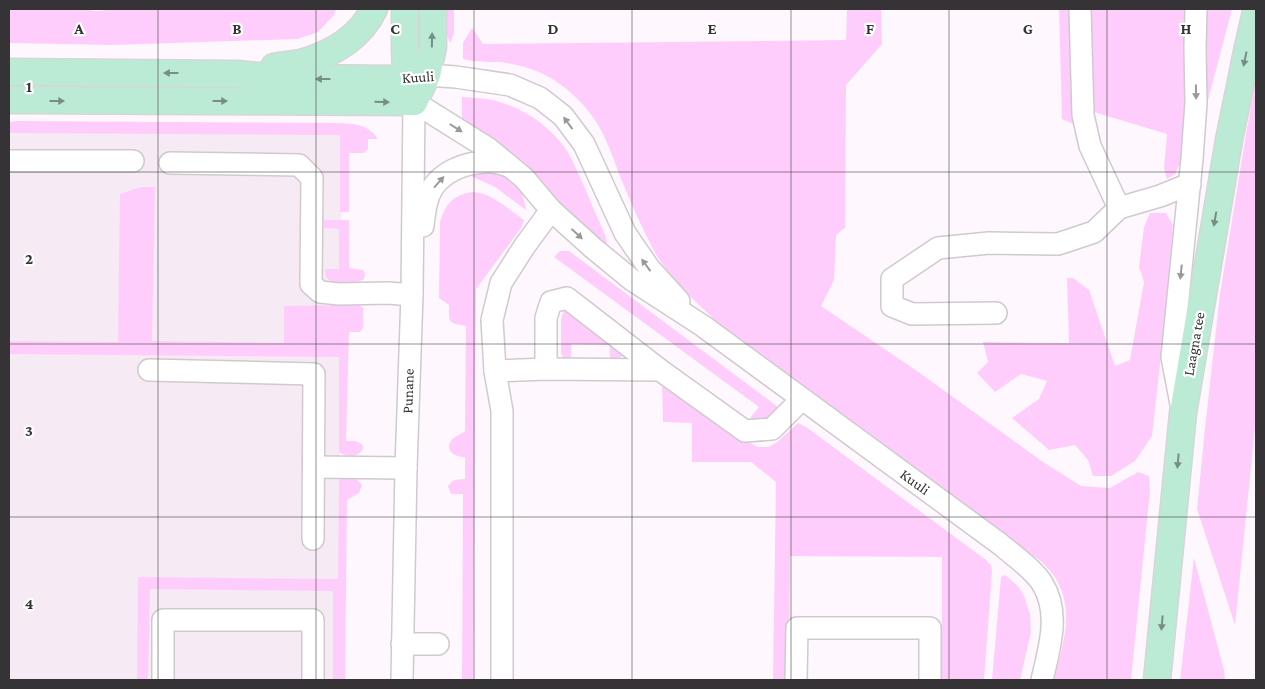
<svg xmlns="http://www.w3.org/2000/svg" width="1265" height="689" viewBox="0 0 1265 689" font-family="'Crimson Pro',serif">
<rect width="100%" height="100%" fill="#fef8fe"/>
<path fill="#f6eaf5" d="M9 132 342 134 338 680H9Z"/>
<g fill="#ffcdfc">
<path d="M9 9H81L97 11 118 9H336L334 15 318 32 297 39 112 45 9 43Z"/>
<path d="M445 9H454V34L450 43 445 29Z"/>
<path d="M847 9H881L882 44 846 85 845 228 836 235 834 280 821 306 917 371 1043 462 1081 486 1110 488 1138 472 1149 476 1150 490 1131 680H1054C1062 646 1075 614 1057 581 1054 574 1047 568 1042 562L717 322C694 300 670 279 654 251 643 230 633 208 624 186 616 167 610 147 601 130 588 106 565 84 541 73 527 67 512 63 497 62 484 62 476 62 463 59V43L472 28 483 44 846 40Z"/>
<path d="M1059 9H1074L1077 117 1073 124 1062 119Z"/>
<path d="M1086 9H1186L1187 122 1183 157 1175 174 1167 179 1164 168 1167 134 1087 110Z"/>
<path d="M1205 9H1232L1207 104Z"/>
<path d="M1256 80V418L1235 625 1197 509 1205 428 1220 294 1246 134Z"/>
<path d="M462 97C472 98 483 98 493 100 521 107 548 124 565 148 573 160 578 173 584 186 591 203 598 219 605 235L607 243 605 246 489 138 462 119Z"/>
<path d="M17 121 336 123C354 124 367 123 378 139H368V149L364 153H349V212H340V135L9 133V122Z"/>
<path d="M493 171C516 180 522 185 526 210L495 187 473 177 468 173Z"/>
<path d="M141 187H155L152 341 284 343V306L360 305 363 308V328L360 332H349L346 441H355L362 444 363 448C359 458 347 458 339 452V357L9 354V341L118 342 120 194Z"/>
<path d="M473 192C492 193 508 209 524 220L521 228 476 289 473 680H462L463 494H451L448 486C454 478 456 480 465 479V457C457 457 444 452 451 441 453 437 461 434 465 431L466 326C447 323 449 323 449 305L439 298 440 222C446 203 453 195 473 192Z"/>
<path d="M1150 213H1166L1173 225 1165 319 1152 436 1135 461 1111 476H1093L1088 460 1075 445 1049 450 1012 418 1039 399 1047 381 1021 374 995 392 977 373 988 362 983 342 1069 343 1067 278H1073L1089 290 1115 366 1130 360 1144 282 1139 267 1144 227Z"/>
<path d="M324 220H349V268L363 270 365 273 364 279C357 284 339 286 332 282 329 281 328 278 326 277L325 269H339V229L324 228Z"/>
<path d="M560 251H569L778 407C775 419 771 418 760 422L750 418 759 407 554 257Z"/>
<path d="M567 310 623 350V355L620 358 610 359V345L571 344V359C565 359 563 358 561 353V320L563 312Z"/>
<path d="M665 383 743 439 758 447H768L776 443 798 423 806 427 986 560 991 565 992 572 984 680H942V557L790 556 789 680H773L776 482 751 462H692V423L663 422 662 385Z"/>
<path d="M342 478C351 478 357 477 362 485L359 493 347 500 345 680H333V591L150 589 148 680H137L138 577 338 579 339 480Z"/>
<path d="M1194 558 1224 670 1225 680H1180Z"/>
<path d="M1005 575 1018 586 1024 596 1030 614 1031 632 1020 680H992L1001 577Z"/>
</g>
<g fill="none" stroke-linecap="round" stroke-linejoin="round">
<defs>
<g id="minor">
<path d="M1080 9 1083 115 1090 146 1119 208"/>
<path d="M413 77 427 75 456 77 510 85 540 98 563 116 584 144 625 233 649 268 679 301"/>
<path d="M414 102 489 149 524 178 551 210 593 248 632 280 703 326 1000 544C1014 556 1032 568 1042 583 1061 613 1049 649 1042 680"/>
<path d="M9 161H133"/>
<path d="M170 163 299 165 312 178 311 284 320 292 339 294 388 293 412 295"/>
<path d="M423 226C424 216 425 205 429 195 438 172 467 161 490 162 497 162 503 164 509 166"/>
<path d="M996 313 912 314 892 306V279L938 248 989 243 1058 244 1094 232 1119 208 1160 196 1190 184"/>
<path d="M546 369V318L551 302 567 298 660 370"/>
<path d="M149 370 314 374 313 539"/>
<path d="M495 371 546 369 660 370 745 431 772 429 802 399"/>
<path d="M1181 404 1172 357 1192 159 1196 103 1195 48 1196 9"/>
<path d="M314 467 406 468"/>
<path d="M402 644H438"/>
<path d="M163 680V620H313V680"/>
<path d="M402 680 406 468 412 295 414 102"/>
<path d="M502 680V411L495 371 492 320 501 283 524 247 551 210"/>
<path d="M796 680 797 628H930V680"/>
</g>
<g id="major">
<path d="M405 9V47L406 79 412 95"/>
<path d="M274 67C283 65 292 65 301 63 332 54 360 38 374 9"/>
<path d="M9 72 237 74 278 78 406 79"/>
<path d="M9 100 414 102"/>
<path d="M414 102 427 75 433 47V9"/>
<path d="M1157 680 1183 413 1229 140 1248 47 1256 12"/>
</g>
</defs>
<use href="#minor" stroke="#d0cacf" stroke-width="24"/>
<use href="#major" stroke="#d7d6d7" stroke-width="29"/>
<use href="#minor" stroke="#fff" stroke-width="21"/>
<use href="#major" stroke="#bbead5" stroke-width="26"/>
</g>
<defs><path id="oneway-solid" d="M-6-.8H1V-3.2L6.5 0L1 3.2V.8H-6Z" transform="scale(1.25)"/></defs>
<g fill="#788e85">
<use href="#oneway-solid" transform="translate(432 40) rotate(-89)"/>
<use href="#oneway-solid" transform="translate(1245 59) rotate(102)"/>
<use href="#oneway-solid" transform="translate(171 73) rotate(-180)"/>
<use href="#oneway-solid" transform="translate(323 79) rotate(-180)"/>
<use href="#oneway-solid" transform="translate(57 101)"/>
<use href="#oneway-solid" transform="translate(220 101)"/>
<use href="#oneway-solid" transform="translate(382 102) rotate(1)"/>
<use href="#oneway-solid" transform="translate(1215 219) rotate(100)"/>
<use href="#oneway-solid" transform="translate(1178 461) rotate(95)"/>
<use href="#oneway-solid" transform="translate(1162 623) rotate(95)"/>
</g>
<g fill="#9a999a">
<use href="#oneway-solid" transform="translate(1196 92) rotate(89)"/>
<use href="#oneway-solid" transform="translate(568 123) rotate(-126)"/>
<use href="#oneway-solid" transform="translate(456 128) rotate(32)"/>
<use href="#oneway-solid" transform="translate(439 182) rotate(-48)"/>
<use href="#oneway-solid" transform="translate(577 234) rotate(43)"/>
<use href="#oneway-solid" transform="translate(646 265) rotate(-126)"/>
<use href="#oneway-solid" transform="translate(1181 272) rotate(96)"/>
</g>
<path fill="none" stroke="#353335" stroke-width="1" stroke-opacity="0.55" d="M158 9V680M316 9V680M474 9V680M632 9V680M791 9V680M949 9V680M1107 9V680M9 172H1256M9 344H1256M9 517H1256"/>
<g text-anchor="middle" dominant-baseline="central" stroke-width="4.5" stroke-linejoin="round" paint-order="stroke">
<g font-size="15" fill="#353335" stroke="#fff">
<text transform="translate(418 77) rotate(-4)">Kuuli</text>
<text transform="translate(1194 344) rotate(-80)">Laagna tee</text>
<text transform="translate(408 391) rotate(-88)">Punane</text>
<text transform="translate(915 482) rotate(36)">Kuuli</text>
</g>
</g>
<g font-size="16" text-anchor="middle" font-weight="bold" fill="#353335" stroke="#fff" stroke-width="4.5" stroke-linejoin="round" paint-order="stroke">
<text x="79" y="34">A</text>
<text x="237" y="34">B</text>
<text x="395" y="34">C</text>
<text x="553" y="34">D</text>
<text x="712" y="34">E</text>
<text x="870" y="34">F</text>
<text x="1028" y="34">G</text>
<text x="1186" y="34">H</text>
<text x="29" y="92">1</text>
<text x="29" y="264">2</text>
<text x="29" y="436">3</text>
<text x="29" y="609">4</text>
</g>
<rect width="1265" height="689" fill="none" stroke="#353335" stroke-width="20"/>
</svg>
